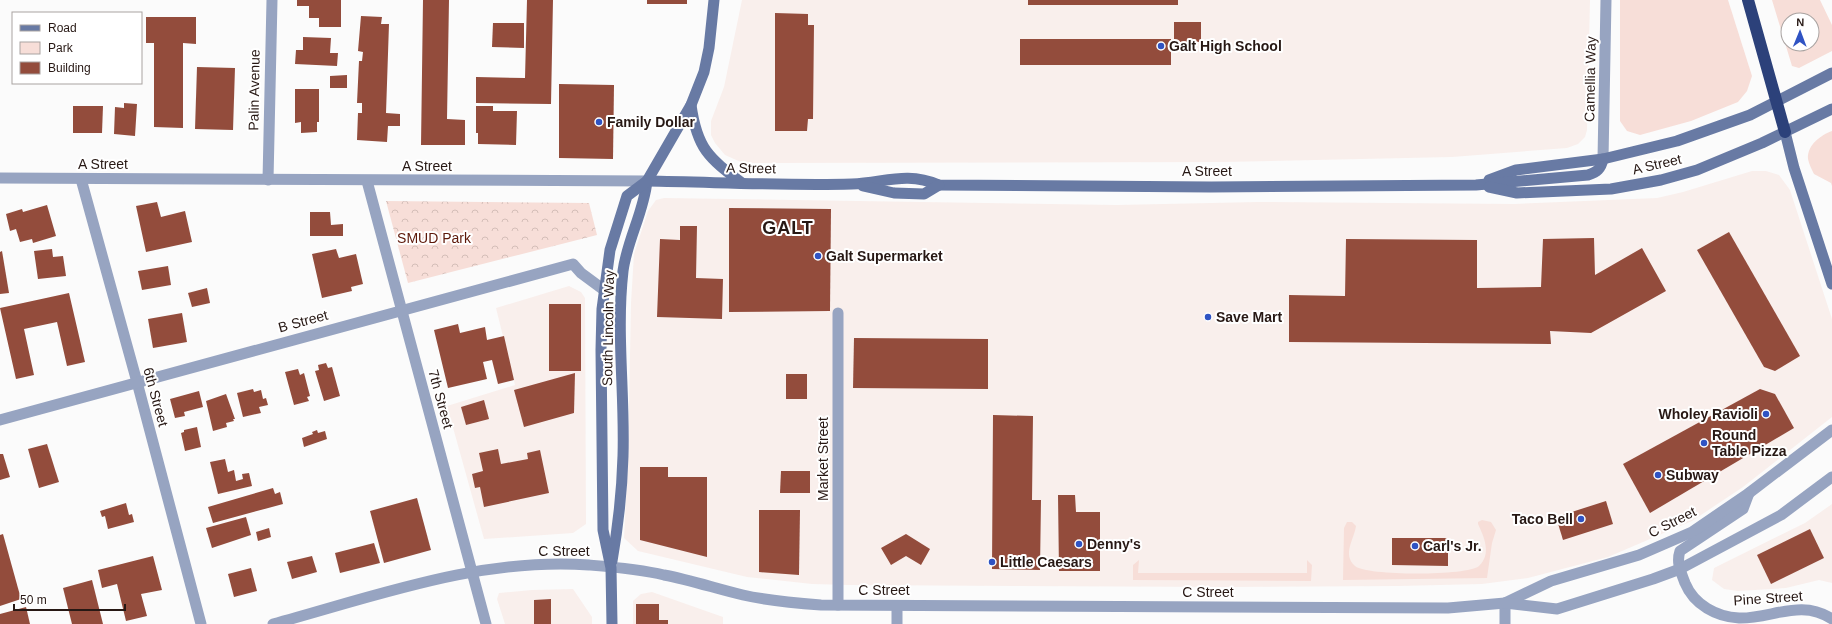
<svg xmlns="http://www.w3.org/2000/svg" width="1832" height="624" viewBox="0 0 1832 624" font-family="Helvetica,sans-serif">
<defs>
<pattern id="forest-crowns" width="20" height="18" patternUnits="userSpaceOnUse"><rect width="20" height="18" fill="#f7ded8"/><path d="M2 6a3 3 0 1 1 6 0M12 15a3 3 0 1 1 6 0" fill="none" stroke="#d4beb8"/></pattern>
</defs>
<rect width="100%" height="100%" fill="#fbfbfb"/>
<g fill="#f9efec">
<path d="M742 0H1590L1587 130 1585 137 1578 144 1567 148 1452 157 1223 162 743 163 725 155 715 143 711 135V121L724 87Z"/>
<path d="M1752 171H1766L1779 175 1790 190 1832 319V417L1743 487 1692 521 1608 557 1528 578 1482 584 1398 586 1225 587 848 585 812 584 747 577 638 551 624 538 628 460 631 303 634 254 648 211 656 200 664 198 1117 205 1258 202 1515 204 1657 198 1683 192Z"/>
<path d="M569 286 581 292 585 298 586 524 573 533 484 539 447 406 515 385 496 308Z"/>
<path d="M1832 504V583L1819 580 1786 588 1738 591 1724 589 1712 580 1714 568 1805 523Z"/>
<path d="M573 589 592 617V624H505L497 599 499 593 532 590Z"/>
<path d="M652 592 723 617V624H633V601L641 594Z"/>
</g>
<g fill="#f7ded8" fill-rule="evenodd">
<path d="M1620 0H1728L1752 76 1747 91 1738 102 1691 121 1640 135 1627 131 1620 121Z"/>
<path d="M1772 0H1820L1832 25V51L1799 68 1792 66ZM1788 20H1812V44H1788Z"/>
<path d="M1832 131V186L1831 183 1814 174C1812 170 1809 164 1808 159 1807 145 1821 135 1832 131Z"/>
<path d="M1482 520 1491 522 1496 530 1492 543 1487 578 1343 580 1344 528 1347 522H1352L1356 526C1354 540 1342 554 1355 566 1366 576 1468 576 1479 566 1492 554 1484 537 1478 524V522Z"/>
<path d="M1139 560 1138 573H1307V560L1312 565 1311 581 1133 580V565Z"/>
</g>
<path fill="url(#forest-crowns)" d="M386 201 589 203 597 235 408 283Z"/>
<g fill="#934c3c">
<path d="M297 0H341V27H319V18H309V6H297Z"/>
<path d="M423 0H449L447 119 465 120V145H421Z"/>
<path d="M527 0H553L551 104 476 103V77L525 78Z"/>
<rect x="647" y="0" width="40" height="4"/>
<rect x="1028" y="0" width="150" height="5"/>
<path d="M775 13 808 14V25H814L813 119H808L807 131H775Z"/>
<path d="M361 16 382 17 381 24H389L386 113 400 114V126H388L387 142 357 140 358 113H362V103H357L359 61H362L363 52 358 51Z"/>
<path d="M146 17H196V44L183 43V128L154 127V43H146Z"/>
<rect x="1174" y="22" width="27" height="20"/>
<path d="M493 23H524V48L492 47Z"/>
<path d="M303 37 331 38 330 53H338L337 66 295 64 296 50H303Z"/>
<rect x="1020" y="39" width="151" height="26"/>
<path d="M197 67 235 68 233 130 195 129Z"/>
<path d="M347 75V88H330V76Z"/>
<path d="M559 84 614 85 613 159 559 158Z"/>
<path d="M295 89H319V122H317V132L301 133V122L295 123Z"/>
<path d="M124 103 137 104 135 136 114 134 115 107 124 108Z"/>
<path d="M73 106H103L102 133H73Z"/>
<path d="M476 106H493V111H517L516 145 478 144V133H476Z"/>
<path d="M157 202 161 217 185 211 192 242 146 252 136 206Z"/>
<path d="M47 205 56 236 33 243 32 239 20 242 16 229 10 231 6 214 22 209 23 212Z"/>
<path d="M729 208 831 209 830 311 729 312Z"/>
<path d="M310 212H330L331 225 343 224V236H310Z"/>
<path d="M680 226H697L696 278 723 279 722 319 657 317 660 239 680 240Z"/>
<path d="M1729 232 1800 356 1775 371 1764 367 1697 250Z"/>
<path d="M1594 238 1595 275 1642 248 1666 291 1591 333 1550 331 1551 344 1289 342V295L1345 296 1346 239 1477 240V288L1541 287 1543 239Z"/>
<path d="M52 249 53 257 63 256 66 276 38 279 34 251Z"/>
<path d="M336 249 339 258 356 254 363 284 351 287 352 291 322 298 312 254Z"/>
<path d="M2 251 9 293 0 294V252Z"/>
<path d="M168 266 171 285 142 290 138 271Z"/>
<path d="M207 288 210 303 192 307 188 293Z"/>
<path d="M69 293 85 362 67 366 57 322 24 329 34 375 16 379 0 308Z"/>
<rect x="549" y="304" width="32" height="67"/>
<path d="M182 313 187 342 153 348 148 319Z"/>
<path d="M458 324 460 333 485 327 487 340 504 336 514 380 498 384 492 360 483 362 487 379 448 388 434 330Z"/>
<path d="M854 338 988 339V389L853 388Z"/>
<path d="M326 363 328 368 332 367 340 396 324 401 315 371 319 370 318 365Z"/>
<path d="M298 369 300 375 304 373 310 396 307 397 309 401 294 405 285 372Z"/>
<path d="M575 373 574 413 524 427 514 390Z"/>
<rect x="786" y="374" width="21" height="25"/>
<path d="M253 389 254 392 261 390 263 399 266 398 268 405 259 407 261 413 243 417 237 393Z"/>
<path d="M1760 389 1775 394 1794 428 1650 513 1623 464Z"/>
<path d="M199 391 203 407 184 412 185 416 175 418 170 399Z"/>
<path d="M226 394 235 419H233L234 421 226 423 227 427 213 431 206 401Z"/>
<path d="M484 400 489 419 466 425 461 407Z"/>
<path d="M993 415 1033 416 1032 500H1041L1040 570 992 569Z"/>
<path d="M197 427 201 447 185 451 181 433 184 432V430Z"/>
<path d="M317 430 318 433 325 431 327 439 304 447 302 438 313 434 312 432Z"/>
<path d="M47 444 59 482 39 488 28 449Z"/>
<path d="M498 449 501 464 528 459 527 453 540 450 549 493 484 507 480 487 475 488 472 474 483 471 479 453Z"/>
<path d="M0 454H3L10 477 0 480Z"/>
<path d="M225 459 228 472 234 470 236 481 243 479 242 474 249 473 252 486 218 494 210 462Z"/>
<path d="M640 467H668V477H707V557L640 540Z"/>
<path d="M781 471H810V493H780Z"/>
<path d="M273 488 275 494 280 492 283 504 213 523 208 507Z"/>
<path d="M1058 495H1075L1076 512H1100V571H1059Z"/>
<path d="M417 498 431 550 384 563 370 511Z"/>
<path d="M1606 501 1613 524 1563 540 1556 517Z"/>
<path d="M126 503 129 515 132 514 134 522 108 529 105 516 102 517 100 511Z"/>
<path d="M759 510H800L799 575 759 572Z"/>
<path d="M246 517 251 535 212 548 206 528Z"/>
<path d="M269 528 271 537 258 541 256 532Z"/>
<path d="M1810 529 1824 558 1771 584 1757 555Z"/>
<path d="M3 534 21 599 0 606V535Z"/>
<path d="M906 534 930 549 921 565 906 556 891 565 881 548Z"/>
<path d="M1392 538H1448V566L1392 565Z"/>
<path d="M374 543 380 563 340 573 335 553Z"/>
<path d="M153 556 162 590 141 594 147 616 126 621 117 584 102 588 98 570Z"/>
<path d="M312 556 317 572 292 579 287 562Z"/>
<path d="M251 568 257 591 234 597 228 574Z"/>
<path d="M92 580 103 624H72L63 588Z"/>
<path d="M551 599V624H534V600Z"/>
<path d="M636 604H659V620H668V624H636Z"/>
<path d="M26 607 30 624H0V614Z"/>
</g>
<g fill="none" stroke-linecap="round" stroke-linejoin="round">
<g stroke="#97a4c1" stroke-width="11">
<path d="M1603 159 1606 0"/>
<path d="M81 179 137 382 201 624"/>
<path d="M268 180 272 0"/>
<path d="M367 181 486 624"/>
<path d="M838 313V605"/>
<path d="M0 420 573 264 581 273 604 290"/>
<path d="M1749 493 1743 509 1680 551C1676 563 1681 572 1685 583 1694 605 1717 617 1739 618 1771 619 1801 598 1832 619"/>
<path d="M897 624V606"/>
<path d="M1505 624V603"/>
</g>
<g stroke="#97a4c1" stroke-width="11">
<path d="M0 178 647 181"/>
<path d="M1505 603 1551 581 1639 555 1692 532 1749 493 1832 430"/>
<path d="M273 624C376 596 481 557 589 565 614 567 640 569 664 575 691 580 717 589 743 595 769 601 795 603 821 605L1448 608 1505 603 1557 609 1653 579 1680 569 1781 515 1832 477"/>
</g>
<g stroke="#687aa4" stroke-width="11">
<path d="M691 105C697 149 709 158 742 183"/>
<path d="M1785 132 1794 168 1832 284"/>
<path d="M1489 180 1516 170 1603 159 1677 141 1750 115 1832 73"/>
<path d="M647 181C715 182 784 186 852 184 884 183 906 171 939 185L1211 187 1476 185 1588 175C1597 172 1601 169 1603 159"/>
<path d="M863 186 894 193 924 194 939 185"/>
<path d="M1489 187 1517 193 1611 189 1661 180 1697 170 1762 143 1832 109"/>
<path d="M612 561C618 527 622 491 623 456 625 394 616 332 623 271 627 240 644 212 647 181"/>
<path d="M612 624 611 568 603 530 601 350 602 309 610 250 627 196 647 181 691 105 704 72 709 48 714 0"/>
</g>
<path stroke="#2c417a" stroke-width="12" d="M1748 0 1785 132"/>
</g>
<g fill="#2f53c3" stroke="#fff" stroke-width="1.5">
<circle cx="1161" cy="46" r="4"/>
<circle cx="599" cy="122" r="4"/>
<circle cx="818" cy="256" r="4"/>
<circle cx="1208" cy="317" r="4"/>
<circle cx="1766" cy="414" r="4"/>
<circle cx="1704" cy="443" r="4"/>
<circle cx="1658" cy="475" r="4"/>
<circle cx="1581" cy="519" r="4"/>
<circle cx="1079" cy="544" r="4"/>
<circle cx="1415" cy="546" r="4"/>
<circle cx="992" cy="562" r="4"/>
</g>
<g text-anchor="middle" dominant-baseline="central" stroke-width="4" stroke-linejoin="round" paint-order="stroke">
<g font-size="14" font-weight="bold" fill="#271814" stroke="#fff" text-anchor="start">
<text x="1169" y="46">Galt High School</text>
<text x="607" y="122">Family Dollar</text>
<text x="826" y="256">Galt Supermarket</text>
<text x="1216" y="317">Save Mart</text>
<text x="1758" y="414" text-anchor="end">Wholey Ravioli</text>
<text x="1712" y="435">Round<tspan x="1712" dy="16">Table Pizza</tspan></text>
<text x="1666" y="475">Subway</text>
<text x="1573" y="519" text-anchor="end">Taco Bell</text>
<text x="1087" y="544">Denny's</text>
<text x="1423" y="546">Carl's Jr.</text>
<text x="1000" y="562">Little Caesars</text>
</g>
<g font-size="14" fill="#271814" stroke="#fff">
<text transform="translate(1590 79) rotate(-89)">Camellia Way</text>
<text transform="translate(254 90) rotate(-89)">Palin Avenue</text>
<text x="103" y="164">A Street</text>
<text transform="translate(1657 164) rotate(-13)">A Street</text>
<text x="427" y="166">A Street</text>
<text transform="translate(751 168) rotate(1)">A Street</text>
<text x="1207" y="171">A Street</text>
<text transform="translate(303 321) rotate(-15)">B Street</text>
<text transform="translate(608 328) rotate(-89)">South Lincoln Way</text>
<text transform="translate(156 397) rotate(75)">6th Street</text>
<text transform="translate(441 399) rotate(75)">7th Street</text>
<text transform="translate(823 459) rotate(-90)">Market Street</text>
<text transform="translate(1672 522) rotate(-27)">C Street</text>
<text x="564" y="551">C Street</text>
<text x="884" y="590">C Street</text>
<text x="1208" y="592">C Street</text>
<text transform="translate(1768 598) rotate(-4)">Pine Street</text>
</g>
<g font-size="14" fill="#5d1809" stroke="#fff">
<text x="434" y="238">SMUD Park</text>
</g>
<g font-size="18" font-weight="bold" letter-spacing="1" fill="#271814" stroke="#fff">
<text x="788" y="228">GALT</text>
</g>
</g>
<rect x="12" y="12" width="130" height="72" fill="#ffffff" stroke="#a9a3a1"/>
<rect x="20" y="25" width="20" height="6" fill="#687aa4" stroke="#a9a3a1"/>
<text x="48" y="32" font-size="12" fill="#271814">Road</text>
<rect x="20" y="42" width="20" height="12" fill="#f7ded8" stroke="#a9a3a1"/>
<text x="48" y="52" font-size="12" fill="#271814">Park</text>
<rect x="20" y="62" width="20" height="12" fill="#934c3c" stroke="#a9a3a1"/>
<text x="48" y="72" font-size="12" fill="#271814">Building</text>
<g transform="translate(1800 32) rotate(1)"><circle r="19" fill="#ffffff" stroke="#a9a3a1"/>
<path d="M0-3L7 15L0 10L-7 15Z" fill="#2f53c3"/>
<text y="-6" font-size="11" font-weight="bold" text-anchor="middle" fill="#271814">N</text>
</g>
<path d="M14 604v6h111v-6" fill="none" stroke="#271814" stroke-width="2"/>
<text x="20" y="604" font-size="12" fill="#271814" stroke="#ffffff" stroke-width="3" paint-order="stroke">50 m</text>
</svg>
